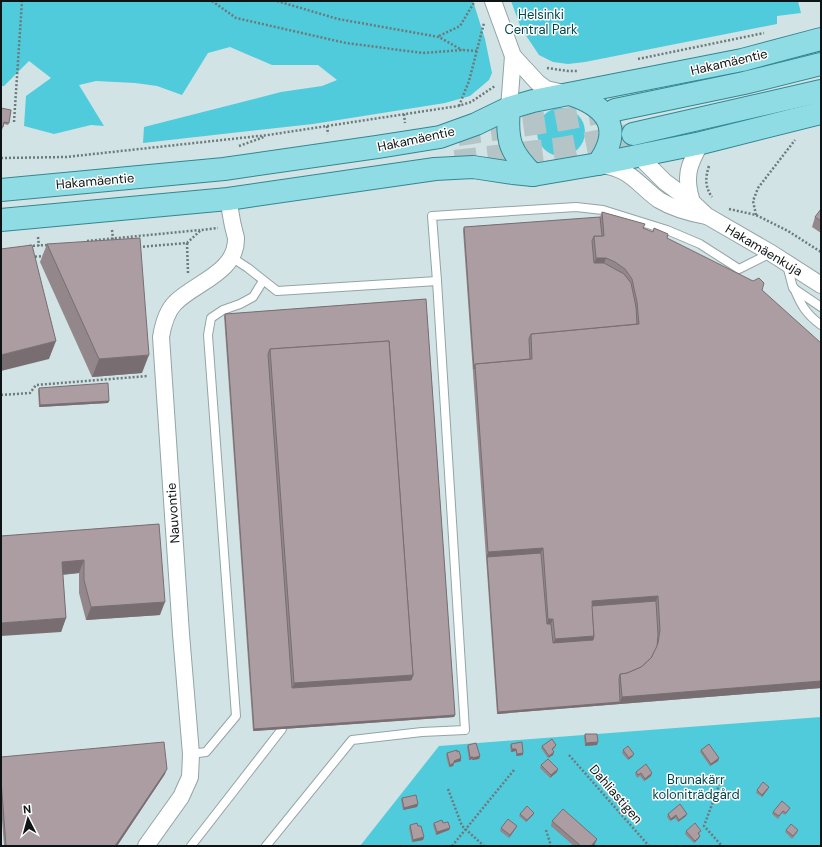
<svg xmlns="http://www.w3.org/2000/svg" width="822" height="847" viewBox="0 0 822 847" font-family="'DM Sans',sans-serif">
<rect width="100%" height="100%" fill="#d2e3e5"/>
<g fill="#50cbdb">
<path d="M1 1H473L485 39 492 73 489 80 470 96 445 103 313 124 143 143 144 127 281 92 322 86 337 80 318 65H272L230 47 208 53 182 95 157 86 135 83 96 81 79 85 104 126 91 125 54 134 24 126 26 96 51 78 29 61 4 86H1Z"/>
<path d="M511 1H798L801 13 777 16V24L585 62 568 64 553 62 539 55 521 28Z"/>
<circle cx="561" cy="132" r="24"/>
<path d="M821 717V846H360L439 746Z"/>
</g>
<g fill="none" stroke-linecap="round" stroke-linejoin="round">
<g stroke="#b5c4c6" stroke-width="22" stroke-dasharray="22 11" stroke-linecap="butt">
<path d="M458 135 555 121 615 110"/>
<path d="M455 161 562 148 633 134"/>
</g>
<defs>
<g id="lane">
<path d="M231 257 248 268 277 291 437 281 465 730 422 732 352 740 266 846"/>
<path d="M787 265 793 288 821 307"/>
<path d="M437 281 432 216 576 207 603 210 667 230 700 244 739 269 771 253"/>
<path d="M794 288C801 305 806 314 821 325"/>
<path d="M191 754 206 752 236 716 208 335 211 318 223 310 240 304 253 297 263 281"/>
<path d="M191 846 282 729 281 719"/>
</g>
<g id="street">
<path d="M493 1 513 56 538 83 546 89 564 93"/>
<path d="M509 108 513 56"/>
<path d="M639 156 665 182 692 202 707 216 771 253 821 285"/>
<path d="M602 165C631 169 637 184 659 200 674 209 690 213 706 216"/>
<path d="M692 202C684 178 688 165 701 143"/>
<path d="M146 846 181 797 190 777 191 754 181 634 161 337C163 325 166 312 175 303 194 283 237 273 236 238 235 234 234 230 233 226 231 217 230 208 228 199"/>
</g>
<g id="primary">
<path d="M570 94C607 106 624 128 598 164"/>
<path d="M509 108C506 141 510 152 533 175"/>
<path d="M615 110 744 83 821 64"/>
<path d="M633 134 821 91"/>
<path d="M1 190 224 169 377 147 440 137 476 124 509 108 533 101 742 60 821 39"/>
<path d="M1 220 228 199 435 169 473 167 513 173 533 175 598 164 701 143 821 113"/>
</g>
</defs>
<use href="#lane" stroke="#93a4a6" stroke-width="10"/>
<use href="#street" stroke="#93a4a6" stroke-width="18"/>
<use href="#primary" stroke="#328791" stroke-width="24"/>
<g stroke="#6d797a" stroke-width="2.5" stroke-dasharray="2 2" stroke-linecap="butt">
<path d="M212 1 236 18 346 43 423 53 462 50 477 51"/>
<path d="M277 1 338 19 439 37 462 50"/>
<path d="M439 36 460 26 475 1"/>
<path d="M638 59 764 33"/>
<path d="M547 68 568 71H578"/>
<path d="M459 106 469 81 484 23"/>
<path d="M404 114 405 123"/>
<path d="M14 122 22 1"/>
<path d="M327 126 328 134"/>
<path d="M239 146 264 137"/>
<path d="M1 158 66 157 268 135 458 106 471 102 495 86"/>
<path d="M709 166C705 178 705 187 712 197"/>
<path d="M729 209 756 215 788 231 821 252"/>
<path d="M756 215 753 201 758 188 795 140"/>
<path d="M112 230 113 239"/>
<path d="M38 237 39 246"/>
<path d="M87 241 200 230"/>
<path d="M187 243 188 273"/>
<path d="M29 246 48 245"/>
<path d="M139 247 187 243 201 230 218 228"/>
<path d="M31 257 44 256"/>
<path d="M1 395 30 393 36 385 148 376"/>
<path d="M569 755 649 846"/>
<path d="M721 780 704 826 722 846"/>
<path d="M448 789 462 826 484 846"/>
<path d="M546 830 551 846"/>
<path d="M452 846 514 770"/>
</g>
<use href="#lane" stroke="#fff" stroke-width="8"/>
<use href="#street" stroke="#fff" stroke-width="16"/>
<use href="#primary" stroke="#8fdce5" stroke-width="22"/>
</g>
<g fill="#93878b">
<path d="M1 108 9 123 8 125 4 124 2 130H1Z"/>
<path d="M821 209V233L812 227 815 217Z"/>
<path d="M602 212 667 238 762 290 821 688 497 714 463 230 464 227 600 217Z"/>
<path d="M47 244 142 373 92 377 40 262Z"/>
<path d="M426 299 455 715 454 717 253 731 224 316 225 314Z"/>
<path d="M39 388 109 401 108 403 39 407 38 390Z"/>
<path d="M159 524 160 615 86 620 79 593V573L63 575 66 618 61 632 1 536Z"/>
<path d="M585 734 597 745 585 746 584 737Z"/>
<path d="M511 744 523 755 516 756V751L511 752 510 747Z"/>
<path d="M468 745 480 756 479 759 472 760V759L469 760 467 747Z"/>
<path d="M556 745 555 748 552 750 554 752 553 755 548 758 541 748 542 746Z"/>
<path d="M623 750 633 756 628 760 622 753Z"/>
<path d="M701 750 719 758 718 761 710 766 700 752Z"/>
<path d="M447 753 461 761 454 763 453 766 449 767 446 756Z"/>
<path d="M1 757 165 774 117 846H4L1 807Z"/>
<path d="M541 765 557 772 550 778 540 768Z"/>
<path d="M636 772 651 776 644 781 640 776 637 778 635 774Z"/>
<path d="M768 789 762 797 756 793 757 790Z"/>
<path d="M402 798 418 804 417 807 403 810 401 800Z"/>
<path d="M789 810 785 815 782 813 778 819 772 814 773 812Z"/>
<path d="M534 813 533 815 526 822 519 816 520 814Z"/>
<path d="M668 814 686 816 678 822 675 818 670 821 667 817Z"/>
<path d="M552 821 595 844 593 846H574L551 826Z"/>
<path d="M434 823H443L450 828 449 830 436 835 433 825Z"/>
<path d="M410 825 418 826 424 837 423 840 412 842 409 828Z"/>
<path d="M501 828H516L509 838 500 831Z"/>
<path d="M786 830H798L797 833 792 839 785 832Z"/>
<path d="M686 831 700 833 699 834 700 836 699 838 694 843 685 834Z"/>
</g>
<g fill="#786e71">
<path d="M596 258H606L603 266H593Z"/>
<path d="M56 341 49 359 1 371V355Z"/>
<path d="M149 355 142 373 92 377 99 359Z"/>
<path d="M109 401 108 403 39 407 40 405Z"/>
<path d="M543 548 540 555 487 557 486 559 488 552Z"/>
<path d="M84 560 79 573 57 575 62 562Z"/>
<path d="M658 596 655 604 590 608 592 601Z"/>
<path d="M165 602 160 615 86 620 91 607Z"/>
<path d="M66 618 61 632 1 636V623Z"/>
<path d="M548 619H553L550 626 546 627Z"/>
<path d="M594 636 592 643 552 646 555 639Z"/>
<path d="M413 675 410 682 291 691 294 683Z"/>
<path d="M821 681V688L619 704 622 697Z"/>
<path d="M620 702 619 704 497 714 498 712Z"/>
<path d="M455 715 454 717 253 731 254 729Z"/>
<path d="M598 742 597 745 585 746 586 743Z"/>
<path d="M512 749H516V751L511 752Z"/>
<path d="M554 752 553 755 548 758 549 756Z"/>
<path d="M523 753V755L516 756 517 754Z"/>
<path d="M634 754 633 756 628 760 629 758Z"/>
<path d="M480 756 479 759 472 760 473 758Z"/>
<path d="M470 757H473L472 759 469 760Z"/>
<path d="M461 758V761L454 763 453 766 449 767 450 765 454 761Z"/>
<path d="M719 758 718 761 710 766 711 764Z"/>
<path d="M167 769 165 774 117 846H115Z"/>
<path d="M558 769 557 772 550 778 551 775Z"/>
<path d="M652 773 651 776 644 781 645 779Z"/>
<path d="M769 787 768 789 762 797V795Z"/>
<path d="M418 804 417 807 403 810 404 808Z"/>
<path d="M534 813 533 815 526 822 527 820Z"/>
<path d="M687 814 686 816 678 822 679 820Z"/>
<path d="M676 815 675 818 670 821 671 819Z"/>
<path d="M517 826 516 828 509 838 510 835Z"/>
<path d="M450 828 449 830 436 835 437 832Z"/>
<path d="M700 836 699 838 694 843 695 841Z"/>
<path d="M424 837 423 840 412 842 413 840Z"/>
<path d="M597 839 595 844 593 846H591Z"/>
</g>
<g fill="#ab9da2" stroke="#786e71" fill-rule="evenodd">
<path d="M1 108 11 110 9 123 4 122 3 127H1Z"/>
<path d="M821 209V221L815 217Z"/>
<path d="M602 212 645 224 643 228 653 232 654 228 668 234 667 238 753 281 759 278 764 283 762 290 821 343V681L622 697 620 674 627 673 641 667 651 658 658 643 660 630 658 596 592 601 594 636 555 639 553 619H548L543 548 488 552 475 364 532 359 531 334 639 324 637 302 632 279 625 269 615 262 606 258H596L594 236H604Z"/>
<path d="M600 217 602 236H594L592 241 594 263H604L624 274 631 283 636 307 637 324 531 334 529 339 530 359 475 364 474 369 464 227Z"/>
<path d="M140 238 149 355 99 359 47 244Z"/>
<path d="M32 245 56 341 1 355V249Z"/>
<path d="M426 299 455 715 254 729 225 314ZM389 341 413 675 411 680 292 688 268 354 270 349Z"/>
<path d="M389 341 413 675 294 683 270 349Z"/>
<path d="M108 383 109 401 40 405 39 388Z"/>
<path d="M159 524 165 602 91 607 84 580V560L62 562 66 618 1 623V536Z"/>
<path d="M541 553 547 624H551L553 643 593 640 594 636 592 606 656 601 658 635 657 646 651 658 641 667 627 673 620 674 619 679 620 702 498 712 487 557Z"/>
<path d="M585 734H597L598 742 586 743Z"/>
<path d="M552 739 556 745 552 749 554 752 549 756 542 746Z"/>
<path d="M164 742 167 769 115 846H6L1 780V757Z"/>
<path d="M522 742 523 753 517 754 516 749H512L511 744Z"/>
<path d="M476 743 480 756 473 758V757H470L468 745Z"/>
<path d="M709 744 719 758 711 764 701 750Z"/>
<path d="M628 746 634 754 629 758 623 750Z"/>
<path d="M457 750V752L459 751 461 758 454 761V763L450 765 447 753Z"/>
<path d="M548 759 558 769 551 775 541 765Z"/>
<path d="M646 764 652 773 645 779 641 773 638 775 636 772Z"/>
<path d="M763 782 769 787 762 795 757 790Z"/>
<path d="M416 795 418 804 404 808 402 798Z"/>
<path d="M782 801 790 808 786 813 783 811 779 816 773 812Z"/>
<path d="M680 804 687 814 679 820 676 815 671 819 668 814Z"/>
<path d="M527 806 534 813 527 820 520 814Z"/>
<path d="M563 809 597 839 591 846H581L552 821Z"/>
<path d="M508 819 517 826 510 835 501 828Z"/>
<path d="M442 820 443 823 448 822 450 828 437 832 434 823Z"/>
<path d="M417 823 418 826H421L424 837 413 840 410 825Z"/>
<path d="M695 823 701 831 698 833 700 836 695 841 686 831Z"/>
<path d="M791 824 798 830 793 836 786 830Z"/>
</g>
<g text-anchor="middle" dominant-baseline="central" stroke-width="3" stroke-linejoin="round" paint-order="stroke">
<g font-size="13" fill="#00444b" stroke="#fff">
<text x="541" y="14">Helsinki<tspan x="541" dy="15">Central Park</tspan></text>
<text x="696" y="779">Brunakärr<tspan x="696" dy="15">koloniträdgård</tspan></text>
</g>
<g font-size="13" fill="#0e1415" stroke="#fff">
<text transform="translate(729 62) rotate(-13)">Hakamäentie</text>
<text transform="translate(416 139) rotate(-12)">Hakamäentie</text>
<text transform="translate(95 181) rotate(-5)">Hakamäentie</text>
<text transform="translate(764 250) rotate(31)">Hakamäenkuja</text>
<text transform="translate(173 513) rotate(-94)">Nauvontie</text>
<text transform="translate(616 794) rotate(49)">Dahliastigen</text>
</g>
</g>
<rect width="822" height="847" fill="none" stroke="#0e1415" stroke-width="4"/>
<g transform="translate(28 819) rotate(354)" stroke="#ffffff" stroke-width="3" paint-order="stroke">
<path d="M0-3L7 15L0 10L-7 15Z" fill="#0e1415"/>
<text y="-6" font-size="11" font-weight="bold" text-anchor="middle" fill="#0e1415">N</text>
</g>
</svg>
